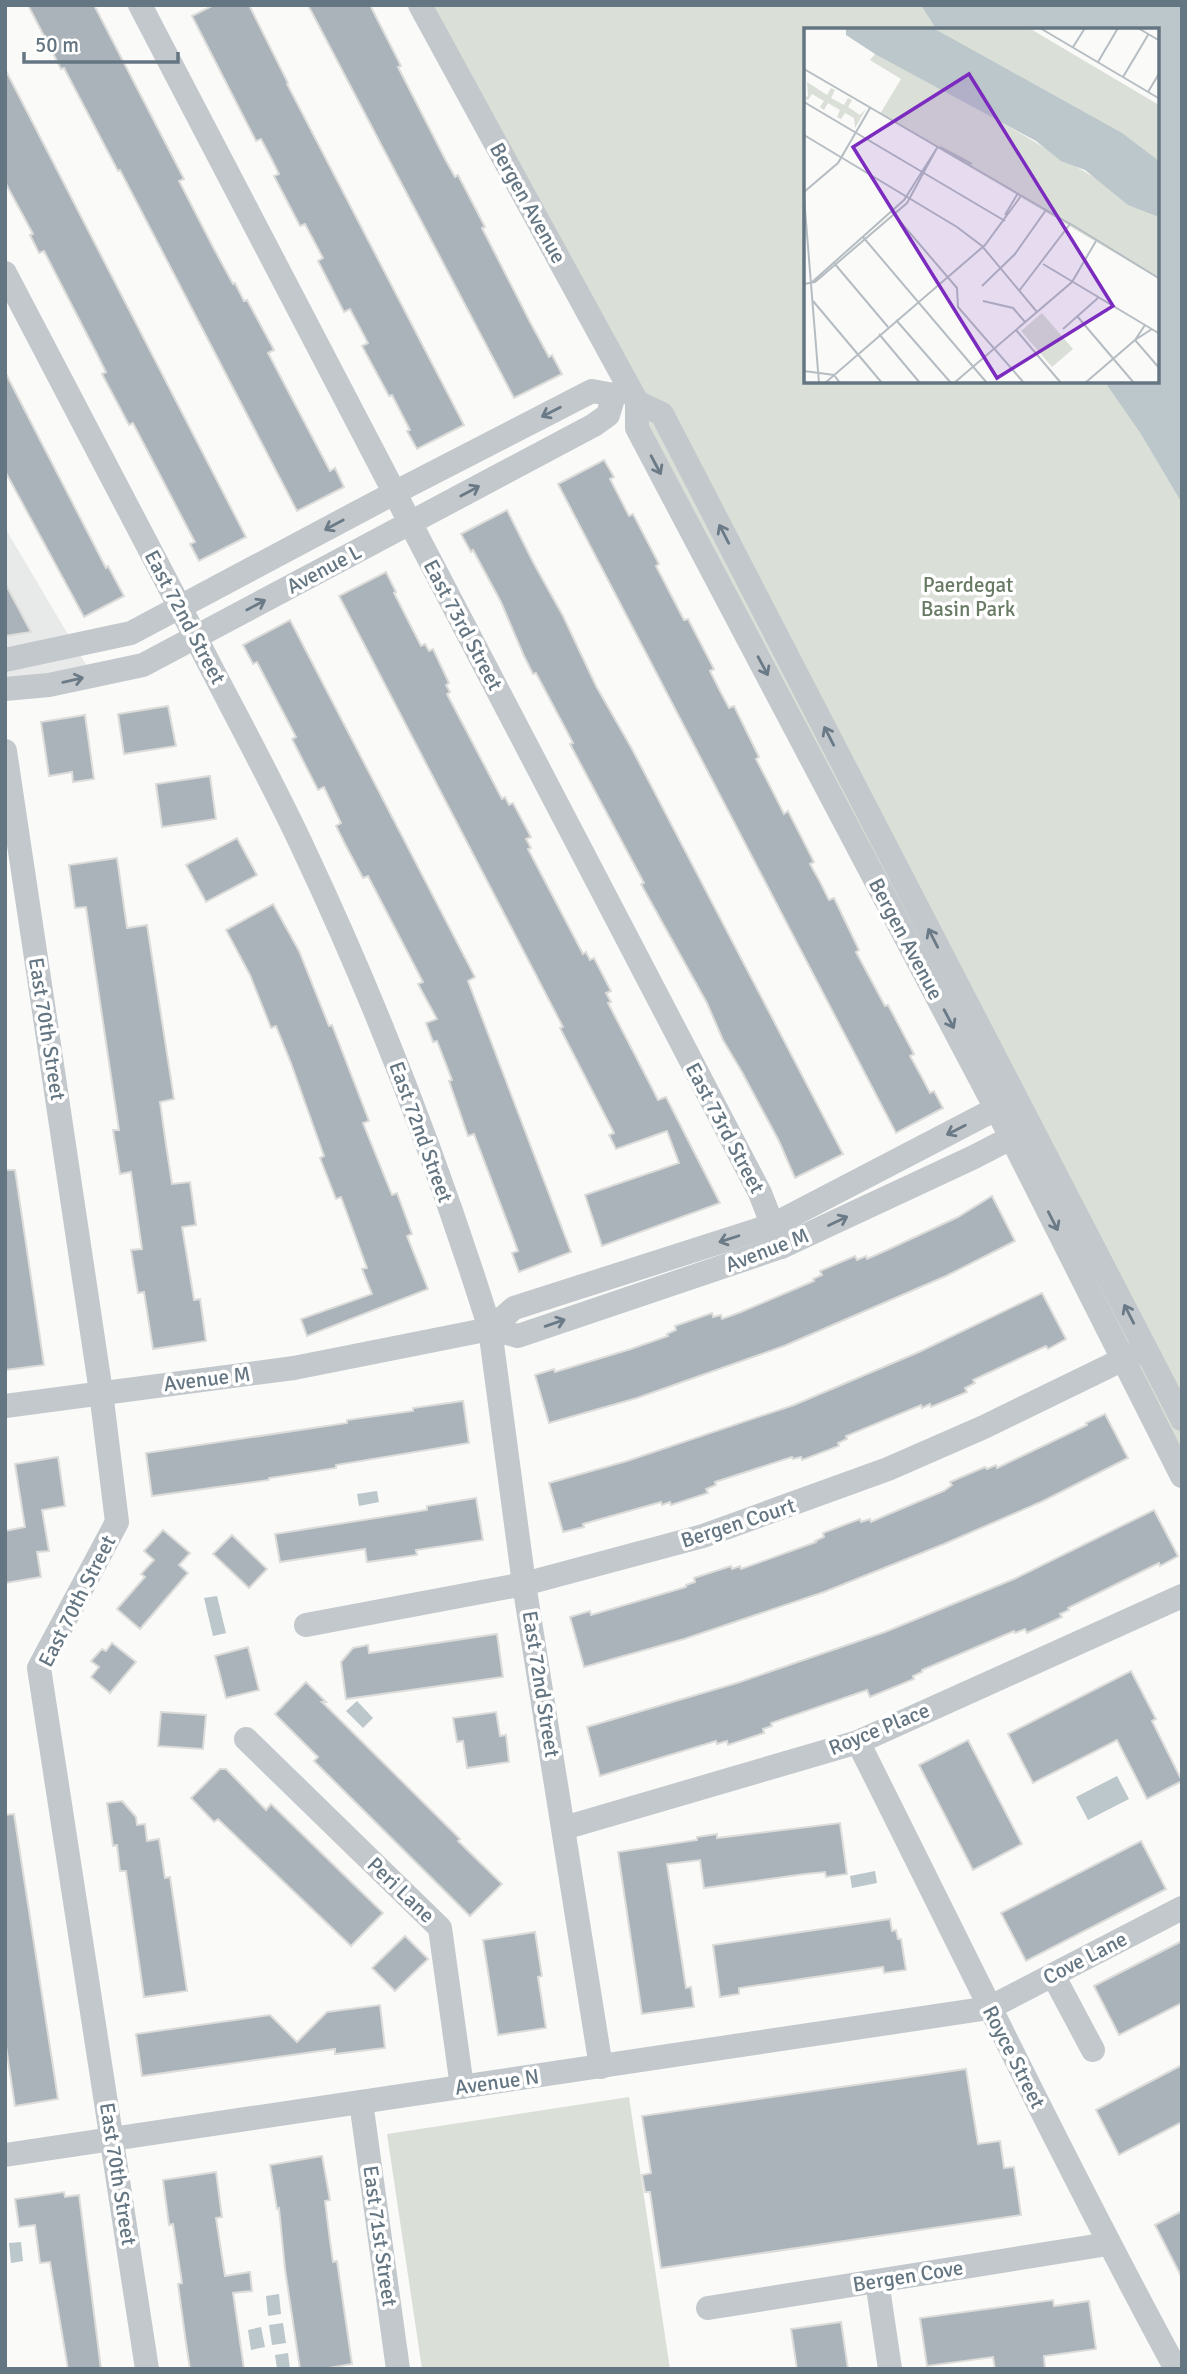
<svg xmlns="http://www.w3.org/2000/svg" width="1187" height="2374" viewBox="0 0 1187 2374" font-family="Signika,sans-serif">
<rect width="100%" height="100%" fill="#fafaf8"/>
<path fill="#e8e9e9" d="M5 528 92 675 5 689Z"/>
<g fill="#dadfd7">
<path d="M416 5H951L963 30H806V382H1144L1182 455V1468Z"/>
<path d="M629 2097 670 2369H422L387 2134Z"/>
</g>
<g fill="#bbc7cb">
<path d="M921 5H1182V503L1141 434 1105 382H1157V30H937Z"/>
<path d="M377 1491 379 1502 359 1506 357 1494Z"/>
<path d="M217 1596 226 1633 213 1636 204 1598Z"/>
<path d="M357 1701 373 1718 363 1728 346 1711Z"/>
<path d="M1117 1776 1129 1799 1088 1820 1076 1797Z"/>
<path d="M875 1871 877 1883 852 1888 850 1876Z"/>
<path d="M21 2242 23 2261 11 2263 9 2243Z"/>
<path d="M279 2294 281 2314 268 2316 266 2296Z"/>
<path d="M283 2323 286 2343 272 2345 269 2325Z"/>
<path d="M261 2327 265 2347 251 2350 248 2330Z"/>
<path d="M288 2353 290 2369H277L275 2355Z"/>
</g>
<g fill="#aab3b9" stroke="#dcdcda" stroke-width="2">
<path d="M28 5H94L184 179 179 181 214 249 233 284 235 283 244 301 247 300 274 350 268 353 330 471 335 468 344 487 297 511 120 170 118 171 64 68 61 69Z"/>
<path d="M214 5H249L288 83 287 84 464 425 417 449 407 431 410 430 392 395 389 396 362 346 368 343 350 309 344 312 318 261 323 258 305 224 300 226 274 176 279 174 270 156 261 139 256 141 192 16Z"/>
<path d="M308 5H370L401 66 398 67 445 159 455 177 458 175 485 227 482 228 530 322 549 357 552 355 562 374 514 398Z"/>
<path d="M5 69 246 537 199 561 190 544 195 542 185 523 133 423 129 425 102 374 106 372 97 354 44 251 39 253 30 235 33 234 5 182Z"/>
<path d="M5 372 106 568 108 566 124 596 84 617 5 471Z"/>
<path d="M604 460 614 477 610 479 629 516 633 514 659 564 656 566 684 620 688 619 714 669 710 671 719 689 729 708 734 706 759 757 756 759 775 796 784 814 788 811 814 862 810 864 820 882 829 900 834 898 859 950 856 952 885 1006 888 1005 914 1054 910 1056 920 1074 930 1093 934 1091 943 1108 896 1133 558 484Z"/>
<path d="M507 510 534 564 563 616 596 686 632 749 843 1154 795 1178 779 1141 742 1072 723 1040 707 1003 641 884 644 883 570 744 573 743 563 724 536 673 533 674 524 656 501 602 473 550 471 552 461 534Z"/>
<path d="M386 572 396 592 394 593 421 646 425 644 429 651 433 649 449 683 446 685 450 692 447 694 502 799 505 797 509 805 513 803 531 837 526 839 531 848 528 849 583 954 586 952 590 960 594 958 611 991 606 993 611 1002 608 1003 653 1090 658 1100 666 1097 720 1203 602 1246 585 1195 679 1163 667 1131 616 1149 609 1135 614 1133 560 1028 563 1027 339 596Z"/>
<path d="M5 583 31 632 5 636Z"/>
<path d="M290 620 475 977 468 981 571 1252 519 1272 512 1253 518 1251 511 1232 474 1134 468 1136 449 1081 452 1080 437 1041 433 1042 426 1023 437 1019 418 984 423 982 368 876 363 878 345 844 336 826 341 823 324 787 318 790 292 739 296 737 257 662 253 664 243 645Z"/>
<path d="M168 706 176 746 124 754 118 714Z"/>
<path d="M85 715 94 779 73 782 72 772 49 776 41 722Z"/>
<path d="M210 776 216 819 162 827 156 784Z"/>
<path d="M237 838 257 875 206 902 186 865Z"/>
<path d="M117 858 127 928 147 925 174 1099 160 1102 166 1145 172 1184 190 1182 196 1225 182 1227 194 1300 200 1299 206 1341 153 1349 144 1292 138 1293 131 1250 142 1249 131 1172 120 1174 113 1130H119L86 907 75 908 69 865Z"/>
<path d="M273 904 299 951 329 1026 332 1025 369 1121 363 1123 392 1195 397 1193 412 1234 407 1236 428 1289 307 1336 301 1319 372 1294 362 1269 367 1268 341 1197 336 1199 320 1158 324 1156 291 1063 276 1026 271 1028 250 975 226 930Z"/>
<path d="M5 1170H15L44 1365 5 1370Z"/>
<path d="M992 1196 1015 1241 946 1276 784 1346 637 1398 549 1423 535 1375 554 1369 555 1372 631 1349 668 1336 667 1334 676 1330 675 1326 712 1313 713 1317 721 1315 722 1319 741 1312 814 1281 813 1279 822 1275 820 1271 855 1256 857 1260 866 1256 867 1259 885 1251 958 1217Z"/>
<path d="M1042 1293 1066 1339 1048 1349 1046 1346 973 1380 975 1383 965 1388 967 1392 931 1407 930 1404 922 1408 921 1405 846 1436 847 1439 838 1443 839 1446 802 1460 801 1457 793 1459 792 1457 715 1482 716 1485 706 1489 708 1493 671 1505 670 1502 662 1505 661 1502 583 1524 584 1527 563 1532 549 1483 627 1461 794 1405 919 1352Z"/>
<path d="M463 1401 469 1443 336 1465V1468L269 1478V1480L152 1496 146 1453 347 1423V1420L413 1411V1408Z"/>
<path d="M1105 1414 1128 1458 1043 1501 944 1544 824 1592 684 1639 584 1667 570 1617 590 1611 591 1615 686 1587V1585L695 1582 694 1578 731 1566 732 1569 740 1566 741 1569 816 1542 815 1541 824 1537 823 1533 860 1519 861 1522 870 1519 871 1522 889 1514 944 1491 952 1485 950 1482 985 1467 987 1469 996 1465 997 1468 1087 1425 1086 1423Z"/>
<path d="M58 1457 65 1506 42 1510 49 1551 37 1552 41 1577 5 1583V1531L25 1527 15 1464Z"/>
<path d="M476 1498 483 1540 416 1550 417 1555 367 1562 365 1549 280 1562 275 1534 427 1510V1506Z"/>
<path d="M1154 1510 1178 1556 1160 1566 1159 1563 1068 1608 1069 1610 1060 1614 1062 1617 1027 1633 1025 1629 1015 1633 1014 1631 922 1670V1672L913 1676 914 1679 870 1697 867 1690 771 1723 772 1726 763 1729 764 1733 728 1745 727 1741 717 1744 716 1741 600 1776 587 1727 737 1683 885 1632 1014 1579Z"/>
<path d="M163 1530 190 1553 179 1565 188 1573 140 1629 117 1609 145 1577 141 1574 154 1560 144 1551Z"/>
<path d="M232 1535 267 1569 249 1588 213 1554Z"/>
<path d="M497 1634 503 1677 346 1699 341 1662 353 1648 368 1645 369 1653Z"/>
<path d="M112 1643 136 1662 110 1693 91 1677 99 1667 91 1661 102 1649 106 1651Z"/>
<path d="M248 1647 259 1690 226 1698 215 1656Z"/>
<path d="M1131 1671 1156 1719 1152 1721 1182 1781 1147 1799 1117 1740 1033 1783 1008 1734Z"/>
<path d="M306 1682 326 1702H322L460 1839 458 1841 502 1884 470 1916 314 1761 318 1757 275 1714Z"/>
<path d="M161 1712 206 1715 203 1749 158 1746Z"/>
<path d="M496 1712 500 1736 506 1735 509 1762 467 1768 463 1741 457 1742 453 1718Z"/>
<path d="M968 1740 1022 1844 973 1870 919 1765Z"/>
<path d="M220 1769H226L266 1810 271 1804 383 1913 351 1946 218 1819 214 1822 191 1798Z"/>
<path d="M122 1801 136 1817 137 1825 145 1824 147 1841 159 1839 165 1878 170 1877 187 1991 144 1997 126 1871H120L117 1845 113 1846 107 1803Z"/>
<path d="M14 1814 58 2099 15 2106 5 2040V1815Z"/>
<path d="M840 1823 847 1874 826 1877 825 1872 805 1874 704 1888 700 1860 667 1864 686 1988 691 1987 694 2007 642 2014 618 1852 697 1840V1837L717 1834V1838Z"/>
<path d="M1141 1841 1166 1889 1026 1961 1001 1913Z"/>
<path d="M890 1919 892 1931 896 1930 898 1939H901L906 1970 884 1973 883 1967 739 1988V1994L720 1997 713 1945Z"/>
<path d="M535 1932 542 1976 538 1977 546 2028 498 2035 483 1940Z"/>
<path d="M405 1936 428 1959 395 1991 372 1968Z"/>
<path d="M1182 1941V2003L1119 2035 1094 1986Z"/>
<path d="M380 2005 385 2048 335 2054V2049L142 2076 136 2034 270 2015 297 2042 327 2012Z"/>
<path d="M1182 2065V2122L1119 2155 1096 2110Z"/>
<path d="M966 2069 978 2144 1000 2141 1004 2168 1014 2167 1021 2215 661 2268 650 2192H645L642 2175 651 2173 642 2116Z"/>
<path d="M322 2156 330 2200 325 2201 330 2241 333 2262 337 2261 352 2364 323 2369H300L285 2269 279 2208 277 2209 270 2165Z"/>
<path d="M216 2172 222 2217 216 2218 225 2276 250 2272 252 2291 233 2293 244 2369H190L186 2343 178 2284 182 2283 173 2224 169 2225 163 2180Z"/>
<path d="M64 2192 65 2197 79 2195 101 2369H68L50 2262 40 2263 35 2225 19 2227 15 2199Z"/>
<path d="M1182 2211V2278L1155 2225Z"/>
<path d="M1053 2300 1054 2306 1089 2301 1096 2349 1044 2356 1045 2369H995L993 2357 927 2366 920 2318Z"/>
<path d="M841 2322 848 2369H797L791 2329Z"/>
</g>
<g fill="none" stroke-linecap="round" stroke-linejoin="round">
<g stroke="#c3c8cc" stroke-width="24">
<path d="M140 5 760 1193 781 1247"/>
<path d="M420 5 637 402V428L1011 1137 1182 1476"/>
<path d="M5 273C69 394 132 515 195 636 231 707 270 777 304 850 377 1005 439 1166 490 1329L524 1584 601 2067"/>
<path d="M637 402 662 414 1182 1419"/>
<path d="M5 660 131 633 394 493 592 391 614 395 626 388"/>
<path d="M5 689 49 685 143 665 594 425 608 415 614 395"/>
<path d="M5 751 101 1392 117 1522 39 1668 147 2369"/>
<path d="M490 1329 514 1308 773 1225 1009 1102"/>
<path d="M5 1406 294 1368 490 1329 518 1336 781 1247 974 1157 1024 1131"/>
<path d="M306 1625 524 1584 703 1536 888 1469 984 1427 1136 1353"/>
<path d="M246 1739 440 1928 462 2087"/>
<path d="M858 1742C963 1951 1064 2162 1176 2369"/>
<path d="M564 1828 858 1742 1182 1596"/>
<path d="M1053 1975 1093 2050"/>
<path d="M361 2102 398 2369"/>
<path d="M5 2155 989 2008 1182 1908"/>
<path d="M877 2281 890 2369"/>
<path d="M708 2308 1108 2244"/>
</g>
</g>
<defs><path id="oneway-shaft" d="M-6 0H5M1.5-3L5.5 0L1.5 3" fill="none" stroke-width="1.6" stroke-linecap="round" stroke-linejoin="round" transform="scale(1.75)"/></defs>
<g stroke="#6a7a87">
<use href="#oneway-shaft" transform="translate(551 412) rotate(153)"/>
<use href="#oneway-shaft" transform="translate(656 465) rotate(62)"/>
<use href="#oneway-shaft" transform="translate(470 491) rotate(-28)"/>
<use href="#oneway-shaft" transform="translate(334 525) rotate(152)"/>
<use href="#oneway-shaft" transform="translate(724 534) rotate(-117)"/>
<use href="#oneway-shaft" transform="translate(256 605) rotate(-28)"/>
<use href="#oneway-shaft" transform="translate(763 666) rotate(62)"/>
<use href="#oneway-shaft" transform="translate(73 680) rotate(-13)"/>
<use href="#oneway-shaft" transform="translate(829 736) rotate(-117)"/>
<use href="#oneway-shaft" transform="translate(933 938) rotate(-117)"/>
<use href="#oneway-shaft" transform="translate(949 1019) rotate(62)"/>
<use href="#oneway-shaft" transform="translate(956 1130) rotate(153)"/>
<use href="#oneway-shaft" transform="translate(838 1221) rotate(-25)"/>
<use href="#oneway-shaft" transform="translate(1053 1221) rotate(63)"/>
<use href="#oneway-shaft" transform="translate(729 1239) rotate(162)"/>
<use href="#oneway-shaft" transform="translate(1129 1314) rotate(-117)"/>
<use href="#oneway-shaft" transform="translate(555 1323) rotate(-19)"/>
</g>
<g text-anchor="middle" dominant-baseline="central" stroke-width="7" stroke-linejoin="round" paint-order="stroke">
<g font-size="21" fill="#657683" stroke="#fff">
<text transform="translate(528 203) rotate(61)">Bergen Avenue</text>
<text transform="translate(324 569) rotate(-28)">Avenue L</text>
<text transform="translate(185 617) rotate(62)">East 72nd Street</text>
<text transform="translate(463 625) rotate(62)">East 73rd Street</text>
<text transform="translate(906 939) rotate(62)">Bergen Avenue</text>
<text transform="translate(47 1029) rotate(81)">East 70th Street</text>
<text transform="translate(725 1128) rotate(62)">East 73rd Street</text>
<text transform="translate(421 1132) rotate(70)">East 72nd Street</text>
<text transform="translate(767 1250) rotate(-21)">Avenue M</text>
<text transform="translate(207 1379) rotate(-7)">Avenue M</text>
<text transform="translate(738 1523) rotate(-18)">Bergen Court</text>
<text transform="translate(77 1601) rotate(-63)">East 70th Street</text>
<text transform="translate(541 1684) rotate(81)">East 72nd Street</text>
<text transform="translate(879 1729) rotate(-22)">Royce Place</text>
<text transform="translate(401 1890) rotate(44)">Peri Lane</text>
<text transform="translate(1085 1958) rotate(-27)">Cove Lane</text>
<text transform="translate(1014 2057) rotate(63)">Royce Street</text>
<text transform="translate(497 2082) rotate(-8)">Avenue N</text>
<text transform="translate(118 2174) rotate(81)">East 70th Street</text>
<text transform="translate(380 2236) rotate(82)">East 71st Street</text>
<text transform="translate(908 2276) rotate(-9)">Bergen Cove</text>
</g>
<g font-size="21" fill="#687a64" stroke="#fff">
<text x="968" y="585">Paerdegat<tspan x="968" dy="24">Basin Park</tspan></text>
</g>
</g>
<g transform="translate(804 28)">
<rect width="355" height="355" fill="#fafaf8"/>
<path d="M129 0H225L355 77V133ZM71 26 105 39 355 188V251L76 86 97 51 66 32ZM3 54 23 67 27 60 31 62 27 70 40 77 44 70 48 72 44 79 56 87 62 81 51 100 50 90 41 85 37 91 33 89 36 82 24 75 20 82 16 79 20 73 8 66 4 72 0 70 4 68ZM238 285 269 321 248 339 217 303Z" fill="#dadfd7"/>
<path d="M42 0H129L318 105 355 133V189L324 177 281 142 257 133 232 113 71 26 42 7Z" fill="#bbc7cb"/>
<path fill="none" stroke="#b5bdc2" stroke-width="2" d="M236 0 356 71M334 0 356 13M269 19 281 0M294 34 314 0M0 41 266 196M319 49 344 7M344 64 356 44M0 74 201 193M0 107 153 199 178 218 233 284M136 119 168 136M0 164 34 135 66 80M0 169 15 355M88 184 153 260 154 279 220 355M201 187 214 165M265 195 356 251M59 209 183 355M30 235 84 299M239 236 356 306M7 255 100 172 133 120M0 256 11 254 103 175 134 118M178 258 211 226 242 182M215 263 266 196M9 273 78 355M179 273 209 280 221 294M273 288 330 355M92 292 147 355M259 301 294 270M348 301 331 312 356 341M212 302 257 355M75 306 116 355M0 343 30 347 36 355M21 355 181 217 217 168M150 355 268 254 292 213M281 355 331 312 341 297"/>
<path fill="#7b2cbf" fill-opacity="0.15" stroke="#7b2cbf" stroke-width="3.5" d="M165 46 309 278 193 350 49 119Z"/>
<rect width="355" height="355" fill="none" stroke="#657683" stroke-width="3.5"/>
</g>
<rect width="1187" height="2374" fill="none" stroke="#657683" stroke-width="14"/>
<path d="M24 52v10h154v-10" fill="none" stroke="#657683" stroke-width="3.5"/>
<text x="35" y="52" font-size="21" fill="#657683" stroke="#ffffff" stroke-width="5" paint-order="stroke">50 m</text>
</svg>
